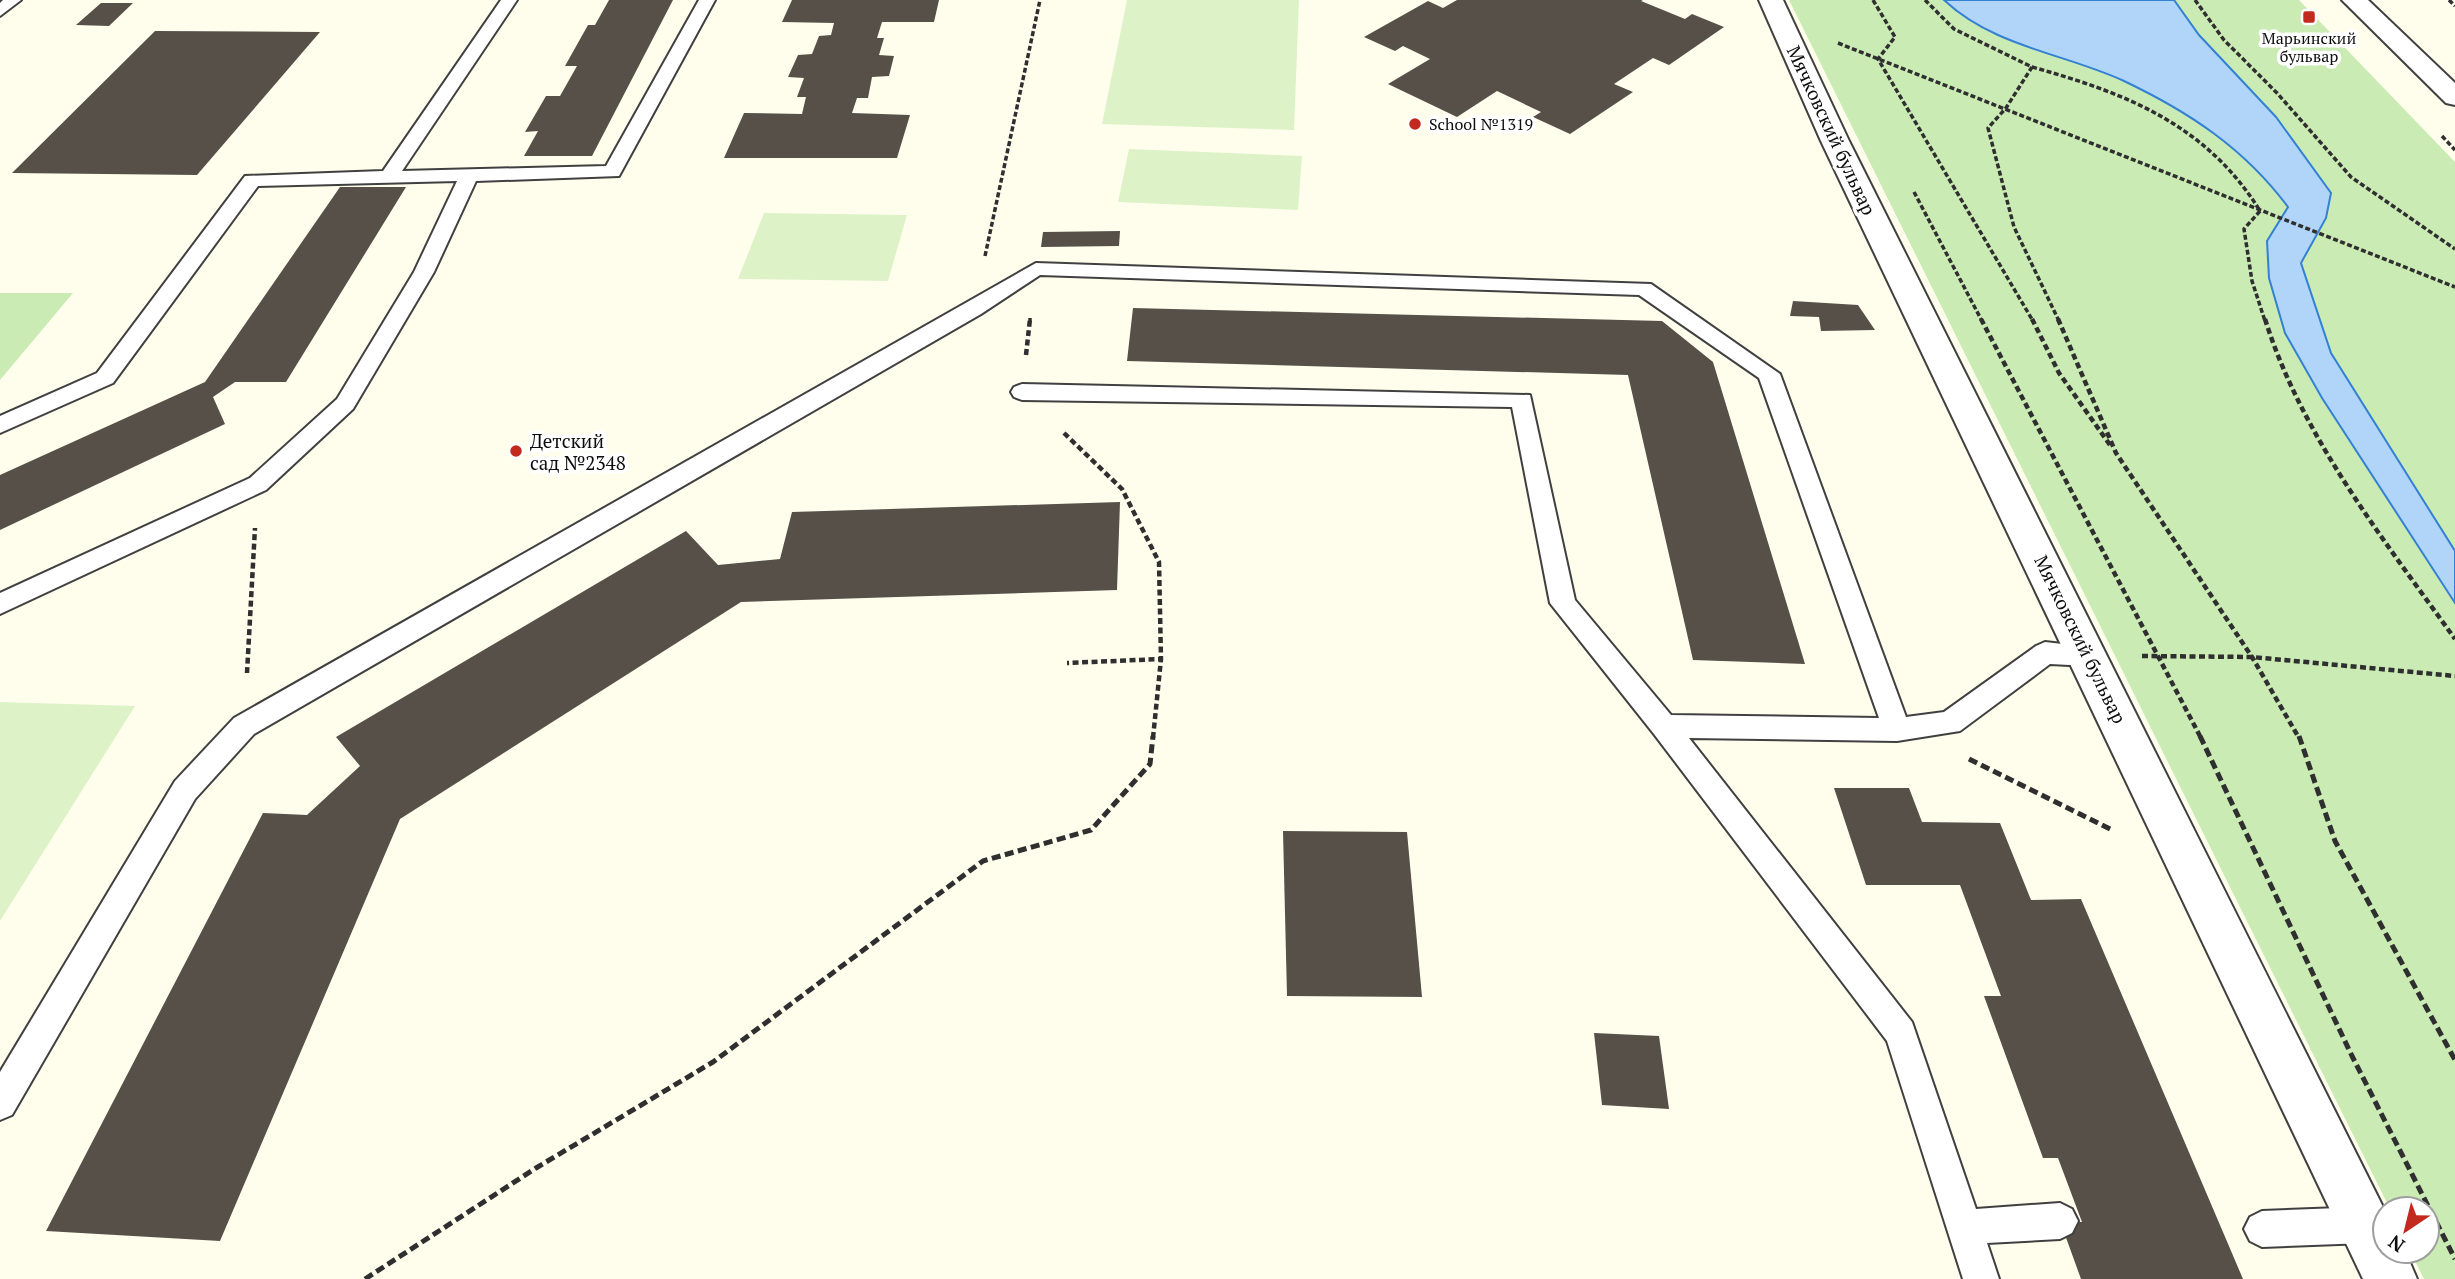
<svg xmlns="http://www.w3.org/2000/svg" width="2455" height="1279" viewBox="0 0 2455 1279" font-family="'PT Serif',serif">
<rect width="100%" height="100%" fill="#fffeed"/>
<g fill="#cbebb5">
<path d="M1789 0H2299L2455 162V1279H2424L2410 1251H2427V1209H2390Z"/>
<path d="M0 293H73L0 380Z"/>
</g>
<g fill="#def2c8">
<path d="M1127 0H1299L1294 130 1102 124Z"/>
<path d="M1129 149 1302 156 1298 210 1118 202Z"/>
<path d="M764 213 907 215 888 281 738 279Z"/>
<path d="M0 702 135 706 0 921Z"/>
</g>
<path fill="#b0d5f9" stroke="#3481d3" stroke-width="2" d="M1944 0H2174L2199 35 2276 117 2331 193 2326 218 2301 263 2331 353 2455 551V603L2322 398 2285 333 2269 278 2267 241 2288 207C2244 148 2189 112 2124 81 2063 53 1994 47 1944 0Z"/>
<g fill="#565049">
<path d="M609 0H673L592 156H524L538 131 525 132 546 96H560L577 66H565L588 25H595Z"/>
<path d="M792 0H939L934 22H882L877 38H884L879 55 894 56 889 76 872 77 868 98H857L852 113 910 115 897 158H724L744 113 802 114 806 97H797L804 78 788 77 798 55 812 54 819 36 831 35 834 23 782 22Z"/>
<path d="M1457 0H1643L1641 1 1685 19 1692 14 1724 27 1669 65 1653 58 1614 84 1633 92 1570 134 1533 117 1541 112 1497 91 1457 117 1388 84 1430 59 1403 46 1395 51 1364 37 1428 1 1443 8Z"/>
<path d="M101 3H133L109 26 76 25Z"/>
<path d="M155 31 320 32 197 175 12 173Z"/>
<path d="M340 187H406L286 382H235L213 397 225 424 0 530V475L205 382Z"/>
<path d="M1120 231 1119 246 1041 247 1043 232Z"/>
<path d="M1793 301 1858 305 1875 330 1821 331 1819 317 1790 316Z"/>
<path d="M1133 308 1662 321 1713 362 1805 664 1693 660 1628 375 1127 361Z"/>
<path d="M1120 502 1117 590 741 602 400 819 220 1241 46 1231 263 813 307 815 360 766 336 737 686 531 718 565 780 559 792 512Z"/>
<path d="M1834 788H1909L1922 822 2000 823 2031 900 2081 899 2243 1279H2081L2060 1221 2082 1222 2058 1158H2043L1984 996H2001L1960 885H1866Z"/>
<path d="M1283 831 1407 832 1422 997 1287 996Z"/>
<path d="M1594 1033 1659 1036 1669 1109 1602 1105Z"/>
</g>
<g fill="none" stroke-linecap="round" stroke-linejoin="round">
<defs>
<g id="service">
<path d="M3 0H21L0 16V3Z"/>
<path d="M501 0H517L402 171 606 166 699 0H715L619 176 476 181 434 272 353 409 266 490 0 614V593L250 478 337 399 414 272 457 181 258 186 113 383 0 433V416L97 373 245 176 383 171Z"/>
<path d="M1036 263 1651 284 1780 374 1906 717 1944 712 2036 646 2045 642 2098 648 2102 655 2098 662 2089 666 2050 664 1960 731 1897 741 1689 738 1912 1022 1976 1209 2060 1203 2072 1209 2078 1221 2072 1233 2060 1239 1987 1243 1999 1279H1963L1887 1041 1654 734 1550 603 1512 407 1022 400 1014 397 1011 392 1014 387 1022 384 1530 395 1575 600 1671 715 1879 718 1759 378 1639 295 1040 275 981 314 254 734 195 799 12 1115 0 1120V1072L175 781 234 718Z"/>
<path d="M2366 1207 2378 1213 2384 1225 2378 1237 2366 1243 2262 1247 2250 1241 2244 1229 2250 1217 2262 1211Z"/>
</g>
<path id="minor" d="M1759 0H1783L1849 141 2385 1211V1251H2405L2417 1279H2363L1821 141Z"/>
<path id="tertiary" d="M2342 0H2368L2455 83V105L2446 103Z"/>
</defs>
<use href="#service" stroke="#404040" stroke-width="4"/>
<use href="#minor" stroke="#404040" stroke-width="4"/>
<use href="#tertiary" stroke="#404040" stroke-width="4"/>
<g stroke="#2f2f2f" stroke-width="3.5" stroke-dasharray="5 2.5" stroke-linecap="butt">
<path d="M1873 0 1895 37 1878 59 2033 321"/>
<path d="M1925 0 1954 29 2032 67 2006 108 1988 128 2014 227 2059 321"/>
<path d="M2195 0 2224 40 2277 93 2351 177 2455 249"/>
<path d="M2449 0 2455 6"/>
<path d="M1838 43 2455 287"/>
<path d="M2032 67C2126 93 2207 125 2260 211"/>
<path d="M2442 136 2455 150"/>
<path d="M1914 192 1982 321"/>
<path d="M2260 211 2244 229 2252 281 2265 321"/>
<path d="M985 256 1040 0"/>
<path d="M1030 321V318"/>
</g>
<g stroke="#2f2f2f" stroke-width="4.5" stroke-dasharray="6 3.5" stroke-linecap="butt">
<path d="M1981 319 2201 738"/>
<path d="M2032 319 2059 373 2110 445"/>
<path d="M2058 319 2116 453 2252 657 2299 738"/>
<path d="M2265 319C2302 437 2384 540 2455 639"/>
<path d="M1026 355 1030 319"/>
<path d="M1064 433 1122 489 1159 562 1161 659 1067 663"/>
<path d="M2142 656 2252 657 2455 676"/>
<path d="M247 673 255 528"/>
<path d="M1153 738 1161 659"/>
</g>
<g stroke="#2f2f2f" stroke-width="5" stroke-dasharray="9 4.5" stroke-linecap="butt">
<path d="M2200 736 2352 1056 2455 1259"/>
<path d="M2299 736 2335 841 2455 1060"/>
<path d="M1969 759 2112 830"/>
<path d="M365 1279 536 1168 713 1062 983 861 1091 830 1150 764 1153 736"/>
</g>
<use href="#service" fill="#fff" fill-rule="evenodd"/>
<use href="#minor" fill="#fff" fill-rule="evenodd"/>
<use href="#tertiary" fill="#fff" fill-rule="evenodd"/>
</g>
<g fill="#c32a1f" stroke="#fff" stroke-width="2.5">
<rect x="2302" y="10" width="14" height="14" rx="3.5"/>
<circle cx="1415" cy="124" r="7"/>
<circle cx="516" cy="451" r="7"/>
</g>
<g text-anchor="middle" dominant-baseline="central" stroke-width="7" stroke-linejoin="round" paint-order="stroke">
<g font-size="16" fill="#0d0d0d" stroke="#fff">
<text x="2309" y="38">Марьинский<tspan x="2309" dy="18">бульвар</tspan></text>
<text x="1429" y="124" text-anchor="start">School №1319</text>
</g>
<g font-size="19" fill="#0d0d0d" stroke="#fff">
<text transform="translate(1832 130) rotate(65)">Мячковский бульвар</text>
<text transform="translate(2081 639) rotate(64)">Мячковский бульвар</text>
</g>
<g font-size="19" fill="#0d0d0d" stroke="#fff" text-anchor="start">
<text x="530" y="440">Детский<tspan x="530" dy="22">сад №2348</tspan></text>
</g>
</g>
<g transform="translate(2406 1230) rotate(215)"><circle r="33" fill="#ffffff" stroke="#9e9e9e" stroke-width="2"/>
<path d="M0-5L12 26L0 18L-12 26Z" fill="#c32a1f"/>
<text y="-10" font-size="19" font-weight="bold" text-anchor="middle" fill="#0d0d0d">N</text>
</g>
</svg>
